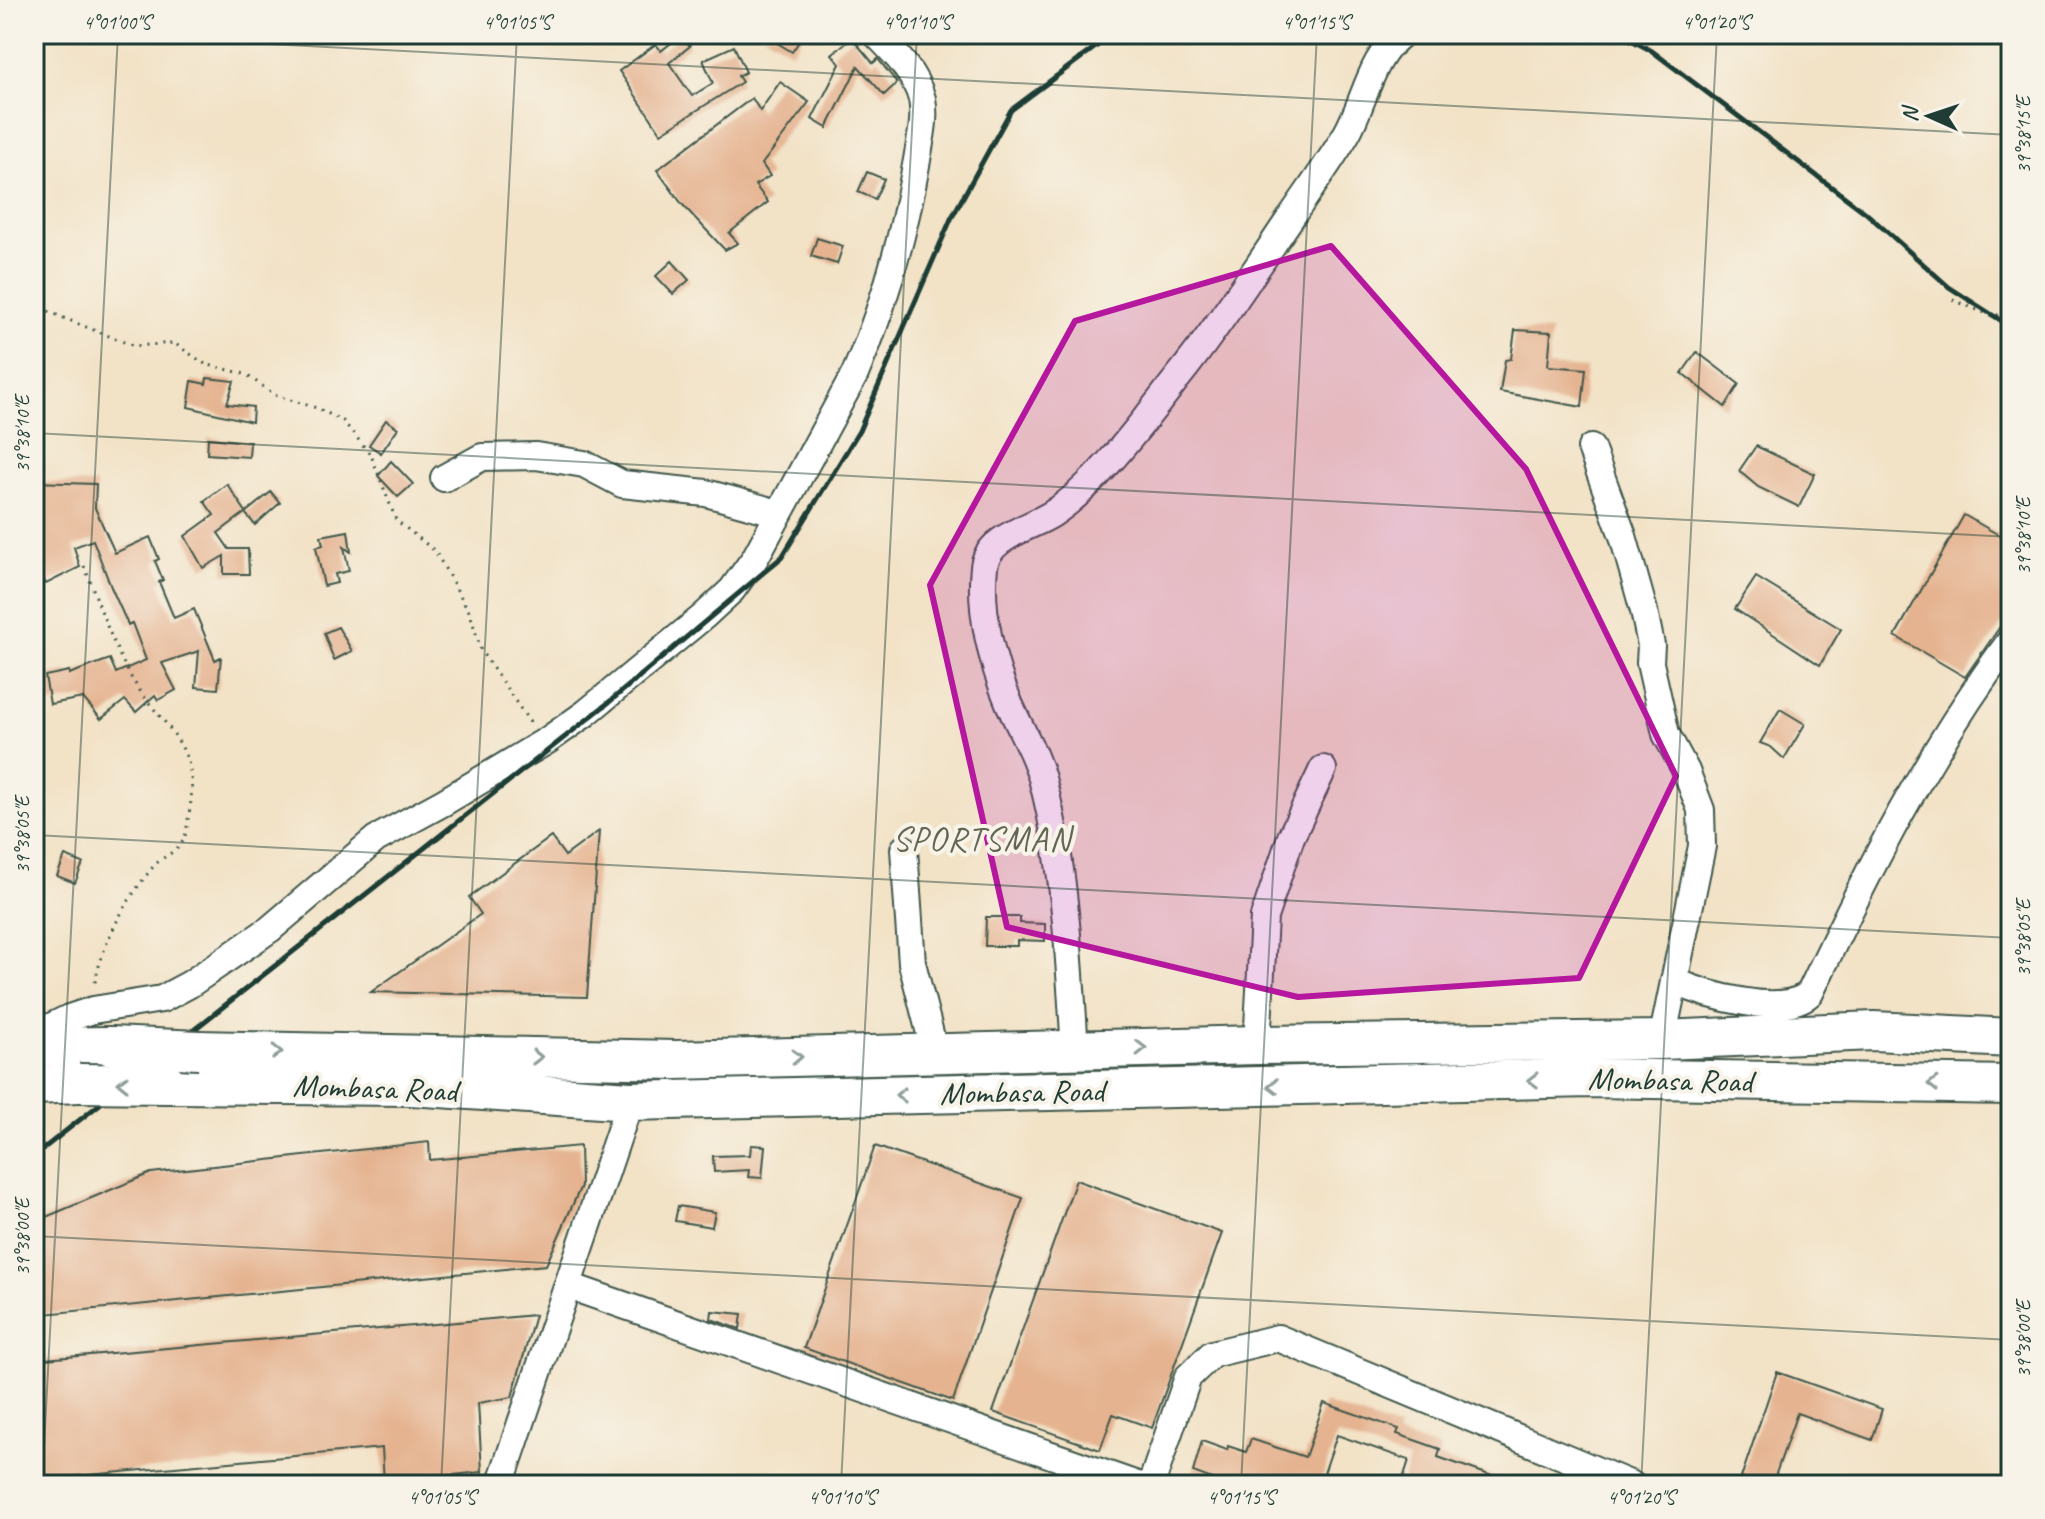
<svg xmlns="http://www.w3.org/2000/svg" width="2045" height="1519" viewBox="0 0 2045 1519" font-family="Caveat,sans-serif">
<rect width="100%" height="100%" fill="#f7f3e8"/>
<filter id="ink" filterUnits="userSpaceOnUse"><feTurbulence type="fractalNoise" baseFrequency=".0125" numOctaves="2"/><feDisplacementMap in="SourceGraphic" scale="16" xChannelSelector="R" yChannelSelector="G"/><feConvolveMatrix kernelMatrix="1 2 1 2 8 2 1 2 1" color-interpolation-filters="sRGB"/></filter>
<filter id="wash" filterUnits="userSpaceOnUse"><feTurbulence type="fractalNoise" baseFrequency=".006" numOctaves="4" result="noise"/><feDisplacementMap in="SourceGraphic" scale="32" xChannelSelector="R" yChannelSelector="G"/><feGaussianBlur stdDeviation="1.8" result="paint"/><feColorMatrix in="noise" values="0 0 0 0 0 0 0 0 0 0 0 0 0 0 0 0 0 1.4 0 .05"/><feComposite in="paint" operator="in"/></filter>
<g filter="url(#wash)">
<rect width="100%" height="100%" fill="#f2e2c6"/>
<g id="blocks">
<g fill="#e5b390">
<path d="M763 34H804L792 52Z"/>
<path d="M681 35 690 46 669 63 692 96 713 83 703 60 734 46 746 72 738 76 742 82 661 133 619 71 656 44 661 51Z"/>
<path d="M852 38 873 63 878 59 897 83 884 95 858 66 827 128 812 119 840 64 832 54Z"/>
<path d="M780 82 809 102 762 164 770 176 755 185 768 202 729 233 738 243 725 250 682 204 657 170 752 98 760 111Z"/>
<path d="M867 172 884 179 875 199 858 192Z"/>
<path d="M817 238 843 246 837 264 811 256Z"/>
<path d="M672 261 689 280 673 294 656 276Z"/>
<path d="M1515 330 1551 332 1548 366 1586 369 1582 407 1500 392 1505 360 1511 359Z"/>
<path d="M1697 352 1739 384 1725 407 1682 373Z"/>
<path d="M207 378 234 381 227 404 253 407 252 422 188 407 192 381 206 384Z"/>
<path d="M386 420 398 428 381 453 369 445Z"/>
<path d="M208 438 250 442 249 457 207 454Z"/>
<path d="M1756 446 1815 474 1799 507 1758 487 1739 471Z"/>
<path d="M391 461 413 484 398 497 378 476Z"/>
<path d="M34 482 96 484 95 508 115 553 150 537 159 559 155 561 163 580 159 582 174 618 194 609 215 660 221 657 218 689 196 687 199 651 162 663 176 690 158 700 155 695 136 712 125 700 101 719 83 698 50 704 45 676 69 671V674L110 659 116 673 146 660 132 623 128 625 111 587 93 540 74 547 80 567 46 584 34 560Z"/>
<path d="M227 484 246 512 218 533 229 549H248L249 574H224V556L203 568 185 536 214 515 204 501Z"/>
<path d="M271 492 280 503 255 525 245 513Z"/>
<path d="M1964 515 2011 542V611L1965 677 1895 636Z"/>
<path d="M348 531 351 552 344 547 349 571 335 574 337 583 324 586 316 547 323 545 321 536Z"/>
<path d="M1756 577 1841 629 1820 665 1735 609Z"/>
<path d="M338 627 352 651 334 660 324 633Z"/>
<path d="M1780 709 1805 724 1784 759 1771 747 1760 743Z"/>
<path d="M599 831 587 997 371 992 481 914 469 897 551 837 565 856Z"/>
<path d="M65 856 83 863 75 883 57 876Z"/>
<path d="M986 917H1020V923L1045 924V941L1017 940V946H985Z"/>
<path d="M429 1142 430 1160 580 1146 581 1186 546 1265 34 1315V1222L151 1173Z"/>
<path d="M751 1145 765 1146 762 1178 748 1177 749 1170 714 1172 713 1156 750 1155Z"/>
<path d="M875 1146 1023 1198 953 1401 804 1348Z"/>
<path d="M1076 1180 1222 1233 1152 1428 1113 1414 1100 1450 993 1412Z"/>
<path d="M678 1206 715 1212 712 1227 675 1221Z"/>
<path d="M712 1311 742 1314 740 1329 711 1319Z"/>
<path d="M535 1315 512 1397 478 1403 482 1472 384 1482 382 1448 34 1480V1360Z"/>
<path d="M1777 1372 1882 1409 1872 1440 1797 1413 1772 1485H1761L1741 1478Z"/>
<path d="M1324 1403 1399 1429 1397 1434 1440 1449 1438 1457 1512 1483V1485H1401L1409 1460 1337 1435 1320 1485H1228L1193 1472 1202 1441 1227 1450 1228 1446 1246 1452 1251 1439 1305 1457Z"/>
</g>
</g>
</g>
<g filter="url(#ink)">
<use href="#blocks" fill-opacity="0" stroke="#3f564a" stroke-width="2"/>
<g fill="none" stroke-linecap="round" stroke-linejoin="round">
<defs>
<g id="minor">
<path d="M1591 448 1623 536 1644 611 1651 645 1650 663 1666 734 1686 771 1701 810 1702 846 1662 1040"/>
<path d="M444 478 482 457 536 456 584 464 622 484 706 493 778 513"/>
<path d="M904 849 912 963 935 1053"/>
<path d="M1674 981C1705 995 1783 1018 1810 993 1868 870 1929 749 2011 640"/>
<path d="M34 1035 69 1018 93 1010 162 999 190 984 270 929 376 839 444 802 548 740 586 713 704 616 732 590 755 558 855 374C885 305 904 234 917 160 920 141 926 119 922 99 915 73 894 52 876 34"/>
<path d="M1257 1045 1264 917 1291 837 1323 769"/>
<path d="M1075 1050C1069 961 1066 873 1044 786 1037 756 1021 731 1009 703 992 663 979 611 984 567 987 537 1030 528 1052 514 1102 481 1148 414 1186 367 1222 321 1254 272 1287 223 1307 193 1329 164 1347 133 1365 101 1371 56 1402 34"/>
<path d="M569 1286 1137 1485"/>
<path d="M500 1485 630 1101"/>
<path d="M1151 1485 1188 1377 1212 1354 1278 1338 1632 1485"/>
</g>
<g id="highway">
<path d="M34 1047 111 1046"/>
<path d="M199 1050 676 1060 1257 1045 1662 1040 1874 1031 2011 1038"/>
<path d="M168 1084 411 1086 630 1101 1591 1078 2011 1085"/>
<path d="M34 1085 79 1083"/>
</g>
</defs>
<use href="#minor" stroke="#3f564a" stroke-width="30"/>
<use href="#highway" stroke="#3f564a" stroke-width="42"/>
<g stroke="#3f564a" stroke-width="3" stroke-dasharray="2 6" stroke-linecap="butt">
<path d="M1953 300 1995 317 2011 304"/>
<path d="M34 304 61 317 134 346 174 343 205 364 245 374 277 396 317 408 343 421 371 455 396 520 435 551 470 613 481 651 531 724"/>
<path d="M84 566C98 600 109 636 126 668 156 726 203 738 189 814 187 823 187 836 181 844 175 853 161 857 153 867 125 901 102 943 94 987"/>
</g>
<use href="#minor" stroke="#fff" stroke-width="26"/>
<use href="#highway" stroke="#fff" stroke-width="38"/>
<g stroke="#1f3d34" stroke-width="5">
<path d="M1620 34 1652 51 1866 213 1949 287 2011 327"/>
<path d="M34 1156 608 703 782 557 859 431 951 219 1011 110 1113 34"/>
</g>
<defs>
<g id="highway-bridge">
<path d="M111 1046 199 1050"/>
<path d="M79 1083 168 1084"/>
</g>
</defs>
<use href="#highway-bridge" stroke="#3f564a" stroke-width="42" stroke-linecap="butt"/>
<use href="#highway-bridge" stroke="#fff" stroke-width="38"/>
</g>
<defs><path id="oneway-chevron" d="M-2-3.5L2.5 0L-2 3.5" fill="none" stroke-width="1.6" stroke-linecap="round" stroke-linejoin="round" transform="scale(2)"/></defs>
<g stroke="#8f9e9a">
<use href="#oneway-chevron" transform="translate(1141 1048) rotate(-1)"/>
<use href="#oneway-chevron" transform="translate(277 1052) rotate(1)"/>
<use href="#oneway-chevron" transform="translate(537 1057) rotate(1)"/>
<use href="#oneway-chevron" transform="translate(797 1057) rotate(-2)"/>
<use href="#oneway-chevron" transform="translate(1533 1080) rotate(179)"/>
<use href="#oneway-chevron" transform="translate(123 1083) rotate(-179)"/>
<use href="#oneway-chevron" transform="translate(1933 1084) rotate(-179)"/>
<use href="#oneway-chevron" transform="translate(1273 1086) rotate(179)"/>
<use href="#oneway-chevron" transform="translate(901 1095) rotate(179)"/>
</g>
</g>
<path fill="#b5179e" fill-opacity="0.2" stroke="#b5179e" stroke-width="6" stroke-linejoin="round" d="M1331 246 1526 469 1676 776 1579 978 1298 997 1007 927 930 585 1075 321Z"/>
<path fill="none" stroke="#1f3d34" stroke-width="2" stroke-opacity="0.45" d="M77 34 2011 135M34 433 2011 537M34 835 2011 938M34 1236 2011 1340M42 1485 118 34M441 1485 517 34M841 1485 917 34M1241 1485 1317 34M1641 1485 1717 34"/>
<g text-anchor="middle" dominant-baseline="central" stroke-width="8" stroke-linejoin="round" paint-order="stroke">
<g font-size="32" fill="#1f3d34" stroke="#f7f3e8">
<text transform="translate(1670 1080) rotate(1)">Mombasa Road</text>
<text transform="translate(375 1088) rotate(2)">Mombasa Road</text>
<text transform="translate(1022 1092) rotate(-1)">Mombasa Road</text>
</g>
<g font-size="34" letter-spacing="2" fill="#646654" stroke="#f7f3e8">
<text x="982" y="838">SPORTSMAN</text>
</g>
</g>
<rect width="2045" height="1519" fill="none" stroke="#f7f3e8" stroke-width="88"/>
<g transform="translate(1929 116) rotate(273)" stroke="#f7f3e8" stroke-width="6" paint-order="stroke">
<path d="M0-6L14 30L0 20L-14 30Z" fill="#1f3d34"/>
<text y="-12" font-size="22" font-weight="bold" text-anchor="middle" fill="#1f3d34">N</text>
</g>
<rect x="44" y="44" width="1957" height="1431" fill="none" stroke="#1f3d34" stroke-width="3"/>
<g font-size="20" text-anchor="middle" fill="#1f3d34">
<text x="117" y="29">4°01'00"S</text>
<text x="517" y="29">4°01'05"S</text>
<text x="917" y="29">4°01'10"S</text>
<text x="1316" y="29">4°01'15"S</text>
<text x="1716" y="29">4°01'20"S</text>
<text transform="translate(2023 135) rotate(-90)" y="7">39°38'15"E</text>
<text transform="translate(22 434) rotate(-90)" y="7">39°38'10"E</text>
<text transform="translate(2023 536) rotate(-90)" y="7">39°38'10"E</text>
<text transform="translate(22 835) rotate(-90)" y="7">39°38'05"E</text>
<text transform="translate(2023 938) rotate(-90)" y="7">39°38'05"E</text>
<text transform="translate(22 1237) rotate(-90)" y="7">39°38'00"E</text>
<text transform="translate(2023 1339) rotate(-90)" y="7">39°38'00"E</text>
<text x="442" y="1504">4°01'05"S</text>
<text x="842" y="1504">4°01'10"S</text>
<text x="1241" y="1504">4°01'15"S</text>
<text x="1641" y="1504">4°01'20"S</text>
</g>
</svg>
